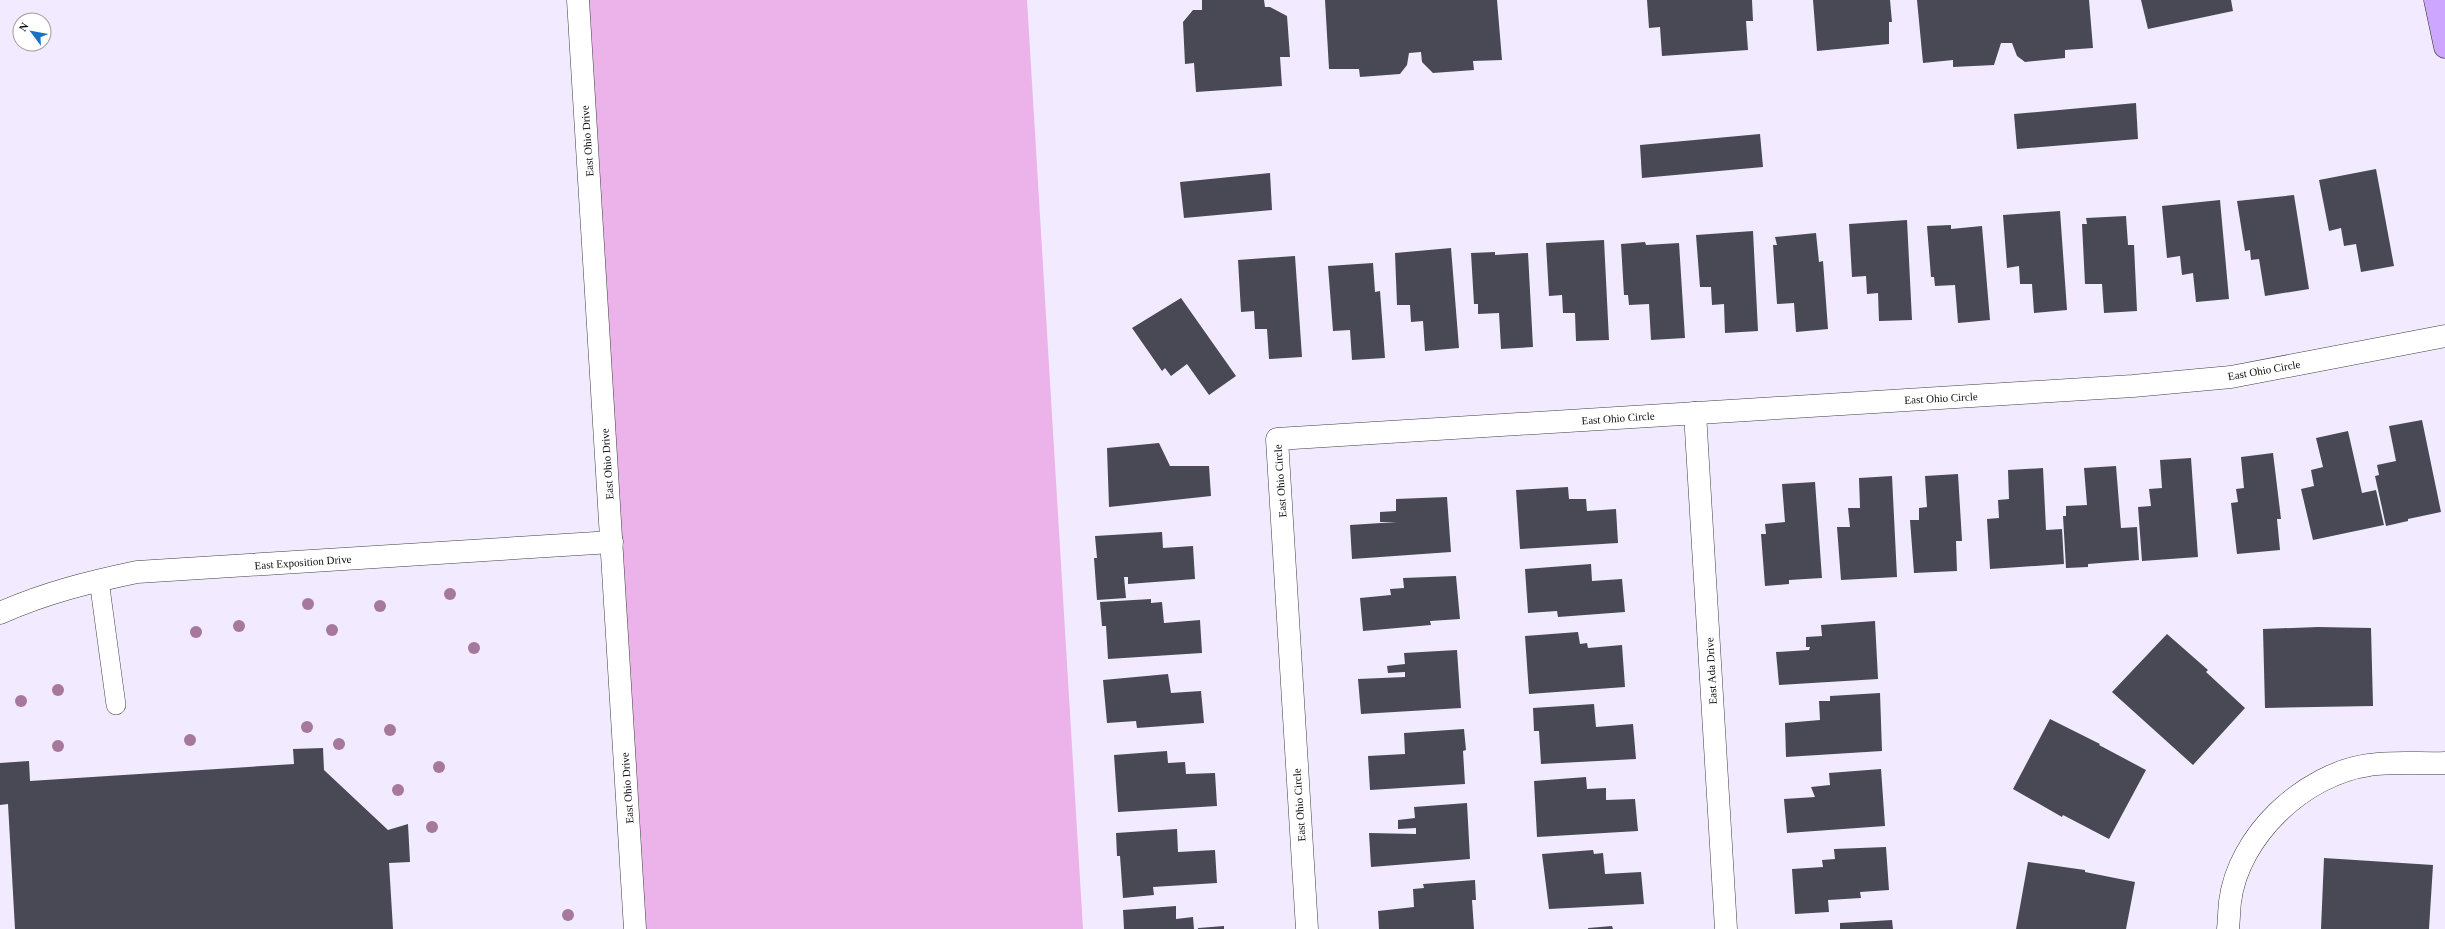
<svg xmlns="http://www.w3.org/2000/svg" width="2445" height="929" viewBox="0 0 2445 929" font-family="Georgia,serif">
<rect width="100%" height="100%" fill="#f2ebff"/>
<path fill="#ebb3ea" d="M578 0H1027L1083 929H635Z"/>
<g fill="#484955">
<path d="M1202 0H1264L1265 7H1270L1287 16 1290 57H1280L1282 86 1196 92 1194 63 1185 64 1183 22 1193 10H1202Z"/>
<path d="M1325 0H1497L1502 60 1473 61 1474 70 1433 73 1422 62 1421 52 1409 53 1407 65 1400 74 1360 77 1359 69H1329Z"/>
<path d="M1647 0H1752L1753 21H1746L1748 50 1662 56 1660 27 1649 28Z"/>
<path d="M1813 0H1890L1892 22H1889V44L1817 51Z"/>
<path d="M1917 0H2089L2093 48 2065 50V58L2025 62 2017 56 2012 43H2001L1994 65 1953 67V60L1923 63Z"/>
<path d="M2141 0H2231L2233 11 2148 29Z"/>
<path d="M2136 103 2138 139 2017 149 2014 114Z"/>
<path d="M1760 134 1763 167 1642 178 1640 145Z"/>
<path d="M2376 169 2394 266 2361 272 2356 244 2344 246 2341 228 2329 231 2319 180Z"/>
<path d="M1270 173 1272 210 1184 218 1180 182Z"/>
<path d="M2294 195 2309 289 2265 296 2259 259 2251 260 2250 250 2245 251 2237 201Z"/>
<path d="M2220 200 2229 299 2196 302 2193 273 2182 275 2180 256 2167 258 2162 206Z"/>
<path d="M2060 211 2067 310 2034 313 2032 284H2020L2019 266 2007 268 2003 215Z"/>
<path d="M2126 216 2128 245H2134L2137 311 2104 313 2102 284H2085L2082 224H2087L2086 218Z"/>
<path d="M1907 220 1912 320 1879 321 1878 293 1867 294 1866 276 1852 277 1849 224Z"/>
<path d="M1951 225V229L1982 226 1990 320 1958 323 1955 285 1935 286 1934 277H1931L1927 226Z"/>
<path d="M1753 231 1758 331 1725 333 1724 304 1712 305 1711 287H1700L1696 235Z"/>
<path d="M1816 233 1819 262 1823 261 1828 329 1796 332 1794 303 1777 304 1773 245H1777L1775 237Z"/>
<path d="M1604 240 1609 340 1576 341 1575 313H1563L1562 295 1549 296 1546 243Z"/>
<path d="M1645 242 1646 245 1679 243 1685 338 1651 340 1649 304 1629 305 1628 295H1624L1621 244Z"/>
<path d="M1451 248 1459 348 1425 351 1423 321 1411 322 1410 305H1397L1395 253Z"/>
<path d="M1495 252V255L1528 253 1533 347 1501 349 1499 313 1478 314V304H1474L1471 253Z"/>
<path d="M1295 256 1302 357 1269 359 1267 329H1255L1254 311 1241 312 1238 260Z"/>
<path d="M1373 263 1375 292 1380 291 1385 358 1352 360 1350 330 1333 331 1328 266Z"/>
<path d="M1181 298 1236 376 1209 395 1187 364 1171 376 1165 368 1162 371 1132 328Z"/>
<path d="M2422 420 2441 512 2408 519V521L2386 526 2375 476 2379 475 2377 465 2396 461 2389 426Z"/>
<path d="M2348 431 2362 493 2376 490 2384 525 2313 540 2301 489 2314 486 2311 470 2323 467 2316 438Z"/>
<path d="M1159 443 1170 466H1209L1211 496 1109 507 1107 448Z"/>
<path d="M2273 453 2281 519H2277L2280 550 2237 554 2231 503 2238 502 2236 489 2244 488 2241 457Z"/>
<path d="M2191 458 2198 557 2142 561 2138 507 2151 506 2149 489 2162 488 2160 460Z"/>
<path d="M2116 466 2121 528 2137 527 2139 560 2088 564V567L2066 568 2063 516H2066V506L2087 505 2084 468Z"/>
<path d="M2043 468 2046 530 2062 529 2064 564 1990 569 1987 519 1999 518 1998 500 2009 499 2008 470Z"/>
<path d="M1958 474 1962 541H1956L1957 571 1914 573 1910 520H1919V508L1927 507 1925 476Z"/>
<path d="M1892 476 1897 577 1841 580 1837 527H1850L1848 508H1860L1859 478Z"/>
<path d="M1815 482 1822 578 1789 580V584L1765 586 1761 534H1766L1765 524 1785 522 1782 484Z"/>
<path d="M1568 487 1569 499H1586L1587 511 1616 509 1618 543 1520 549 1516 490Z"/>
<path d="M1447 497 1451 552 1352 559 1350 525 1397 522H1380V512L1396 511V499Z"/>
<path d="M1162 532 1163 548 1193 546 1195 579 1128 584V577H1124L1126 598 1097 600 1094 558H1097L1095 536Z"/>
<path d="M1591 564 1592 581 1622 579 1625 612 1558 617 1557 611 1528 613 1525 569Z"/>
<path d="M1456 576 1460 619 1430 621 1431 625 1363 631 1360 598 1391 595 1390 589 1404 588 1403 578Z"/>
<path d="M1151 599V603L1162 602 1164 623 1200 620 1202 653 1108 659 1106 626H1102L1100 602Z"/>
<path d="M1875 621 1878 679 1779 685 1776 652 1809 650 1810 647H1806V637L1822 636 1821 625Z"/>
<path d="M2318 627 2371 628 2373 706 2265 708 2263 629Z"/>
<path d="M1578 632 1580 644 1587 643 1588 648 1622 645 1625 687 1529 694 1525 636Z"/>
<path d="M2167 634 2208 670 2206 672 2245 708 2193 765 2112 692Z"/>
<path d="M1457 650 1461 708 1361 714 1358 679 1405 677V672L1388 673 1387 666 1405 664 1404 653Z"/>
<path d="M1168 674 1171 693 1201 691 1204 723 1137 728 1136 721 1107 723 1103 680Z"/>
<path d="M1880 693 1882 751 1786 757 1785 723 1820 720 1819 701H1830V696Z"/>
<path d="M1594 704 1596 727 1633 724 1636 759 1541 764 1539 731H1534L1533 708Z"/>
<path d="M2050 719 2100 744 2099 745 2146 770 2109 839 2063 815 2062 817 2013 789Z"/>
<path d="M1464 729 1466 750 1463 751 1465 784 1370 790 1368 756 1405 754 1404 733Z"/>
<path d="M323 748 324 770 388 830 408 824 410 862 389 863 393 929H15L8 804 0 805V763L29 761 30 781 294 764 293 749Z"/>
<path d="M1167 751 1168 763 1185 762 1186 774 1215 773 1217 806 1118 812 1114 755Z"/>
<path d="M1881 769 1885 826 1787 833 1784 799 1815 797 1811 787 1830 785 1829 773Z"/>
<path d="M1586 777 1587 789 1606 788V800L1635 799 1638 831 1537 837 1534 781Z"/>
<path d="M1467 803 1470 859 1371 867 1369 833 1416 834V828L1398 829V820L1415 818 1414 807Z"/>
<path d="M1177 829 1178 852 1215 850 1217 883 1153 887 1154 895 1123 898 1120 856H1117L1116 833Z"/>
<path d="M1886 847 1889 890 1860 892 1861 898 1828 900 1829 912 1795 914 1792 869 1823 867 1822 860 1835 859 1834 849Z"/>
<path d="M1593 850 1594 854 1603 853 1605 874 1641 872 1644 904 1549 909 1542 854Z"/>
<path d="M2324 858 2433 865 2429 929H2321Z"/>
<path d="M2028 862 2085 870V872L2135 882 2126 929H2016Z"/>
<path d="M1475 880 1476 900H1472L1474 929H1379L1378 911 1414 907 1413 889 1424 888 1423 884Z"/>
<path d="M1176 906V919L1193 917 1194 929H1124L1123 910Z"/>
<path d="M1892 920 1893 929H1840V923Z"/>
<path d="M1224 926V929H1198V928Z"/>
<path d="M1612 926 1613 929H1588V928Z"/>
</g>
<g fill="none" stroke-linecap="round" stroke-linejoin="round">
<defs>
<path id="lane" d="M99 580 116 705"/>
<g id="street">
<path d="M578 0 635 929"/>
<path d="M1695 413 1726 929"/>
<path d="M0 613C45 593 89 582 137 572L612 542"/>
<path d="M1307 929 1277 439 2133 386 2231 377 2445 336"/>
<path d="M2228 929C2229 920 2229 911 2230 902 2238 836 2304 774 2369 765 2393 761 2420 764 2445 763"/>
</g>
<path id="secondary" d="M2435 0 2445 47"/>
</defs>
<use href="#lane" stroke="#3f3f3f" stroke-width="20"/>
<use href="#street" stroke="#3f3f3f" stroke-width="23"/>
<use href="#secondary" stroke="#2e2e2e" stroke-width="23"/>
<use href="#lane" stroke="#fff" stroke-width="19"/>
<use href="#street" stroke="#fff" stroke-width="22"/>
<use href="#secondary" stroke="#cda6ff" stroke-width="22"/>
</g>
<g fill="#a6789d">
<circle cx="450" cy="594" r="6"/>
<circle cx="308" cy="604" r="6"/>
<circle cx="380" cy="606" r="6"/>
<circle cx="239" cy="626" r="6"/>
<circle cx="332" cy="630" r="6"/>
<circle cx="196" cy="632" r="6"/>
<circle cx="474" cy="648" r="6"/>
<circle cx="58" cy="690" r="6"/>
<circle cx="21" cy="701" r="6"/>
<circle cx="307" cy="727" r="6"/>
<circle cx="390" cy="730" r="6"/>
<circle cx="190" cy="740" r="6"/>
<circle cx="339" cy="744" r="6"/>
<circle cx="58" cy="746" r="6"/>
<circle cx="439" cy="767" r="6"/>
<circle cx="398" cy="790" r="6"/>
<circle cx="432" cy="827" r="6"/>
<circle cx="568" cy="915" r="6"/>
</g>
<g text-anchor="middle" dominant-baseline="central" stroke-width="4" stroke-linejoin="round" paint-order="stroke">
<g font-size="11" fill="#0c0c0c" stroke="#fff">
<text transform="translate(587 141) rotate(-94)">East Ohio Drive</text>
<text transform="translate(2264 370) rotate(-10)">East Ohio Circle</text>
<text transform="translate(1941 398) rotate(-3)">East Ohio Circle</text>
<text transform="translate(1618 418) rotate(-4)">East Ohio Circle</text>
<text transform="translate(607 464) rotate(-94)">East Ohio Drive</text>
<text transform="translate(1280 481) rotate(-94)">East Ohio Circle</text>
<text transform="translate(303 562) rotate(-4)">East Exposition Drive</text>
<text transform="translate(1711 671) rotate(-93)">East Ada Drive</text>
<text transform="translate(627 788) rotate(-94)">East Ohio Drive</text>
<text transform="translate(1299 805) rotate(-94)">East Ohio Circle</text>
</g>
</g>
<g transform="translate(32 32) rotate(302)"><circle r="19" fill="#ffffff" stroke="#9e9e9e"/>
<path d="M0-3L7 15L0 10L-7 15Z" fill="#1d71c3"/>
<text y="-6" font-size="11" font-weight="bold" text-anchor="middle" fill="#0c0c0c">N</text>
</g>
</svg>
